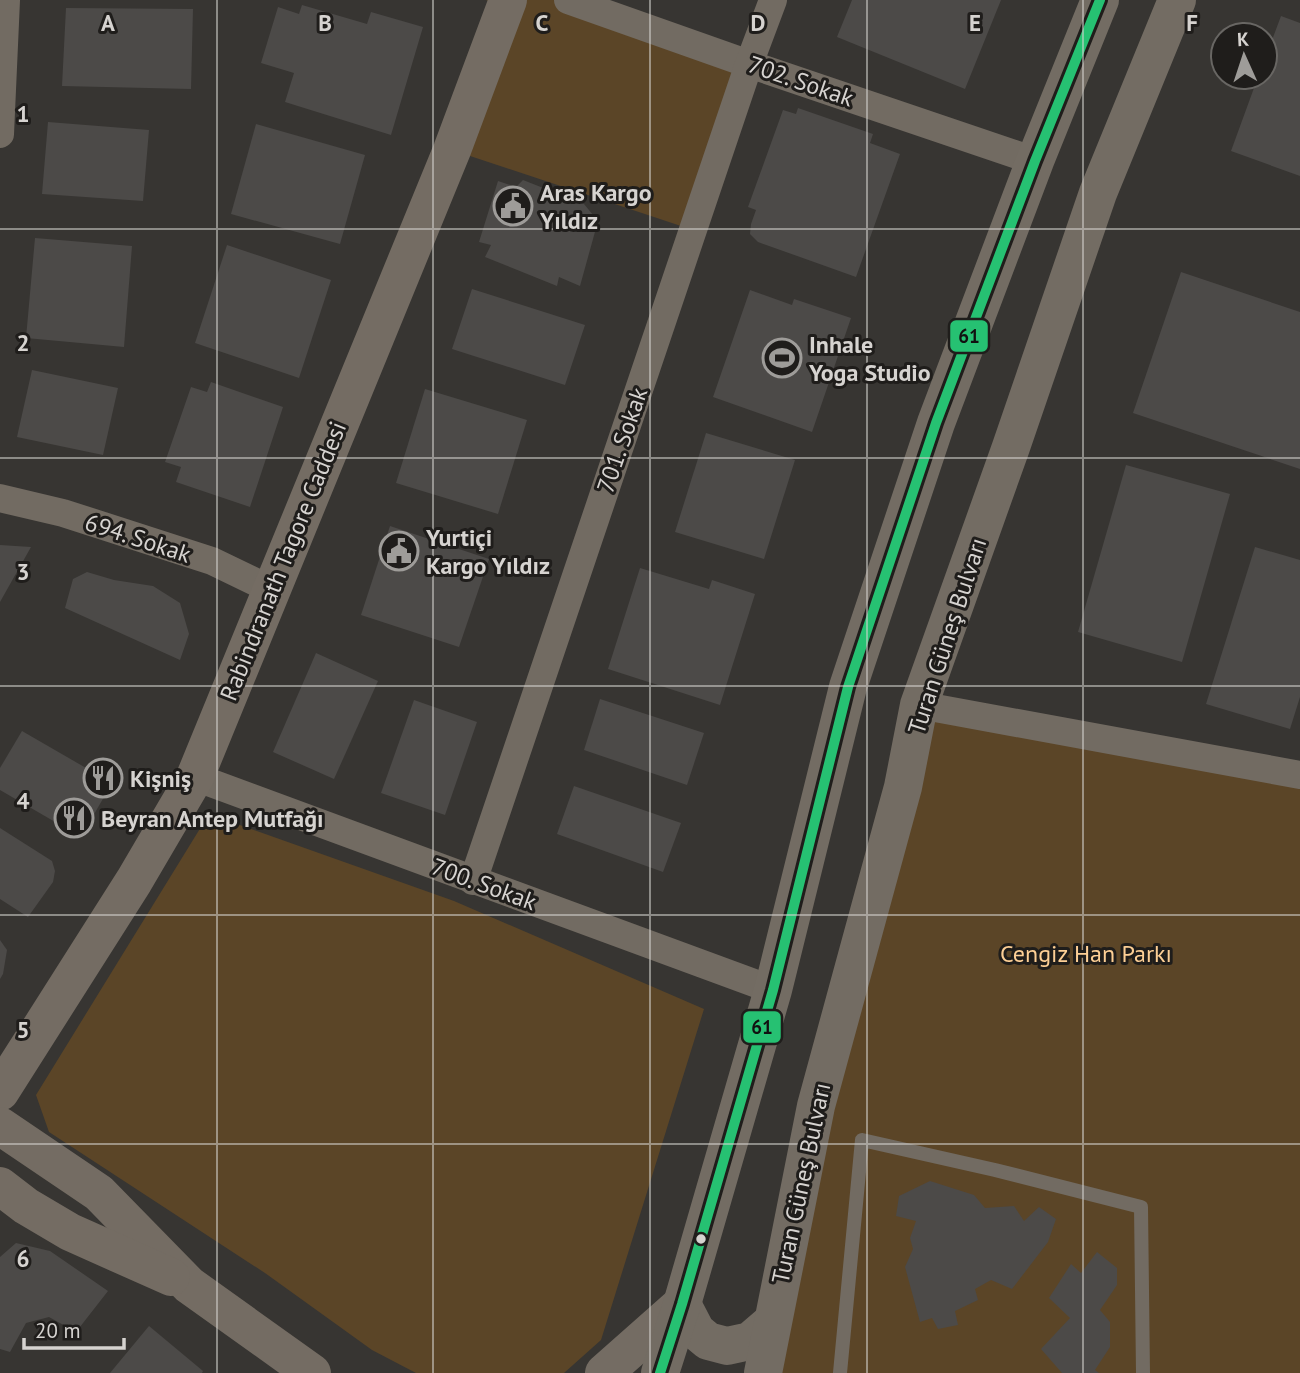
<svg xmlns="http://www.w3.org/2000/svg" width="1300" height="1373" viewBox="0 0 1300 1373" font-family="'PT Sans',sans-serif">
<rect width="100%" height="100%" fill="#373532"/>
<g fill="#5b4527">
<path d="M486 0H568L749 64 693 230 452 150 504 7Z"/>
<path d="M919 705 1300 775V1373H763Z"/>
<path d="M209 814 454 901 704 1009 601 1340 564 1373H416L372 1350 265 1273 49 1132 36 1095Z"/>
</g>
<g fill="#4c4a48">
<path d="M852 0H1001L965 89 837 37Z"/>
<path d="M302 5 367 24 371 12 423 27 391 135 285 102 294 73 261 63 278 7 299 14Z"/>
<path d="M66 8 193 9 191 89 62 86Z"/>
<path d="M1281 16 1300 23V176L1231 151 1258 77H1265V59Z"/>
<path d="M798 108 873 134 870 143 900 154 856 277 758 242 750 234 751 224 756 210 748 207 783 110 796 114Z"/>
<path d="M48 122 149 130 143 201 42 194Z"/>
<path d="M256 124 365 155 340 244 231 214Z"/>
<path d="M523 180 584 204 598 221 580 286 559 277 557 286 485 257 491 245 479 242 498 181 516 187Z"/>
<path d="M35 238 132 246 124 347 26 338Z"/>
<path d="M227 245 331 280 299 378 195 343Z"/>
<path d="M1181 272 1300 312V469L1133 413Z"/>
<path d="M472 289 585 325 565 385 452 349Z"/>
<path d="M750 290 792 305 794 299 851 318 812 432 713 397Z"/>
<path d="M32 370 118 388 103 455 17 437Z"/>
<path d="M211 382 283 407 250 507 176 482 181 467 165 462 191 387 207 392Z"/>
<path d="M425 389 527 420 498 514 396 483Z"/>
<path d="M706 433 795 460 764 559 675 532Z"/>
<path d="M1126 465 1230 494 1182 662 1078 632Z"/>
<path d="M390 526 489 559 459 647 361 615Z"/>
<path d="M0 545 31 547 0 602Z"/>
<path d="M1255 547 1300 560V697L1290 729 1206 704Z"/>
<path d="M640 568 709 589 712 580 755 594 720 705 608 669Z"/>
<path d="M87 572 114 580 153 586 180 603 189 634 180 660 65 608 73 579Z"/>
<path d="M316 653 378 681 334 779 273 752Z"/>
<path d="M600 699 704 733 687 785 584 750Z"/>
<path d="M414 700 477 722 445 815 381 793Z"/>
<path d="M22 731 112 783 81 837 0 790V768Z"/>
<path d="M574 786 681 823 663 872 557 834Z"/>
<path d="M0 828 52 861 55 871 53 882 28 917 0 899Z"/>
<path d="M0 940 7 950 3 974 0 979Z"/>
<path d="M930 1181 974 1195 985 1208 1014 1206 1024 1221 1039 1207 1056 1219 1048 1242 1012 1289 991 1280 975 1289 978 1300 955 1311 958 1325 938 1329 932 1318 920 1322 905 1267 913 1249 910 1238 916 1221 896 1216 899 1196Z"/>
<path d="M16 1243 50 1251 108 1291 76 1332 49 1317 26 1323 10 1352 0 1349V1257Z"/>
<path d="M1097 1252 1117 1268V1285L1100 1310 1110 1322V1347L1095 1370 1099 1373H1062L1041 1349 1070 1318 1049 1298 1071 1264 1081 1273Z"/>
<path d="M149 1326 203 1371 202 1373H110Z"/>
</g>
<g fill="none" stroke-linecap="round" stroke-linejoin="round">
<path stroke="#726b62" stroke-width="14" d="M840 1373 862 1140 995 1170 1141 1207 1143 1373"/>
<g stroke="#726b62" stroke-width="28">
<path d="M568 0 749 64 1035 161"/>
<path d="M0 134 6 0"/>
<path d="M0 498 63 513 212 561 272 590"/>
<path d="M919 705 1300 775"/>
<path d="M195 777 773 990"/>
<path d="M473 881 749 64 773 0"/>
</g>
<g stroke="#746c63" stroke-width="38">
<path d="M0 1092 134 881 195 777 452 150 508 0"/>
<path d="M0 1126 99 1193 189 1285 312 1373"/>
<path d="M0 1186 26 1206 70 1232 171 1277"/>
<path d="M604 1373 682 1304"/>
</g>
<g stroke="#736c63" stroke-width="38">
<path d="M682 1304 696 1331 708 1341 727 1346 750 1341 771 1323"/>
<path d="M660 1373 682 1304 773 990 848 687 936 423 1035 161 1100 0"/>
<path d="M763 1373 816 1106 903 787 919 705 1011 447 1098 193 1177 0"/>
</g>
<defs>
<path id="bus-1" d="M660 1373 682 1304 773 990 848 687 936 423 1035 161 1100 0"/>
</defs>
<use href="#bus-1" stroke="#1f1d1b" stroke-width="16"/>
<use href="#bus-1" stroke="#26c172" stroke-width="10"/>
</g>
<path fill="none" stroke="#d6d3d0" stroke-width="2" stroke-opacity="0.55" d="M217 0V1373M433 0V1373M650 0V1373M867 0V1373M1083 0V1373M0 229H1300M0 458H1300M0 686H1300M0 915H1300M0 1144H1300"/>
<defs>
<symbol id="civic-ring" viewBox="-11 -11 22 22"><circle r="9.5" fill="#1f1d1b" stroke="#9e9c99" stroke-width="1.5"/><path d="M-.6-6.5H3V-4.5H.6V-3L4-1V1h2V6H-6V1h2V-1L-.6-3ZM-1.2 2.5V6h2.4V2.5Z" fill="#9e9c99"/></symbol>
<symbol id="stadium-ring" viewBox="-11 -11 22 22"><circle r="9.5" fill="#1f1d1b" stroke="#9e9c99" stroke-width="1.5"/><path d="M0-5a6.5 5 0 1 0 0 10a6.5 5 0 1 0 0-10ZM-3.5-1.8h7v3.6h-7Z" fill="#9e9c99"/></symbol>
<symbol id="restaurant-ring" viewBox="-11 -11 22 22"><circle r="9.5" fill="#1f1d1b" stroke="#9e9c99" stroke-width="1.5"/><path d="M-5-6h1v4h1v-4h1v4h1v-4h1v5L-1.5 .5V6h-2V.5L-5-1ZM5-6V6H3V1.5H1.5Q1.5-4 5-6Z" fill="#9e9c99"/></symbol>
</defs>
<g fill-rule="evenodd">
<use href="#civic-ring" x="491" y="184" width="44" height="44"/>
<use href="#stadium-ring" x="760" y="336" width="44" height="44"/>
<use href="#civic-ring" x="377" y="529" width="44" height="44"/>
<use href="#restaurant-ring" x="81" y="756" width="44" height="44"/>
<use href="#restaurant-ring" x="52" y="796" width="44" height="44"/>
</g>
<circle fill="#d6d3d0" stroke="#1f1d1b" stroke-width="2.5" cx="701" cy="1239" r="6"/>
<g text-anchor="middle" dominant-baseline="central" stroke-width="6" stroke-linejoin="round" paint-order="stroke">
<g font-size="24" fill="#d6d3d0" stroke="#1f1d1b">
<text transform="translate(801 81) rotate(19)">702. Sokak</text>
<text transform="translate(622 440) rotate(-71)">701. Sokak</text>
<text transform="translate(138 538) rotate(18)">694. Sokak</text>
<text transform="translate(283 561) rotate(-68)">Rabindranath Tagore Caddesi</text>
<text transform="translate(947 636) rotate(-72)">Turan Güneş Bulvarı</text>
<text transform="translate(484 884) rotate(20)">700. Sokak</text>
<text transform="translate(801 1183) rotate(-78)">Turan Güneş Bulvarı</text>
</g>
<g font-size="24" font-weight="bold" fill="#d6d3d0" stroke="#1f1d1b" text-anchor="start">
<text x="540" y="192">Aras Kargo<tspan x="540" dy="28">Yıldız</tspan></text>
<text x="809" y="344">Inhale<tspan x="809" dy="28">Yoga Studio</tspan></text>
<text x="426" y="537">Yurtiçi<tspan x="426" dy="28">Kargo Yıldız</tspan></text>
<text x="130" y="778">Kişniş</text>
<text x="101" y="818">Beyran Antep Mutfağı</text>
</g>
<g font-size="24" fill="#fdcf95" stroke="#1f1d1b">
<text x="1086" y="953">Cengiz Han Parkı</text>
</g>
</g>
<g font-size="23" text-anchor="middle" font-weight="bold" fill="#d6d3d0" stroke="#1f1d1b" stroke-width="6" stroke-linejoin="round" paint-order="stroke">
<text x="108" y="31">A</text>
<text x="325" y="31">B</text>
<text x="542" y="31">C</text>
<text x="758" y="31">D</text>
<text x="975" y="31">E</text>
<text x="1192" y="31">F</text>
<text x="23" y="122">1</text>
<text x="23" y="351">2</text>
<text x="23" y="580">3</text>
<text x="23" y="809">4</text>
<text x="23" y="1038">5</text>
<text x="23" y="1267">6</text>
</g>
<g stroke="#1f1d1b" stroke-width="2.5">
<rect x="949" y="319" width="40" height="34" rx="7" fill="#26c172"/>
<rect x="742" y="1010" width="40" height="34" rx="7" fill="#26c172"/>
</g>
<g font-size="19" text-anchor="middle" font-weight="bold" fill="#111">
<text x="969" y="343">61</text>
<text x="762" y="1034">61</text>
</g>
<g transform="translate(1244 56) rotate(357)"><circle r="33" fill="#1f1d1b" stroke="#686663" stroke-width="2"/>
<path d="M0-5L12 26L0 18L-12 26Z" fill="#9e9c99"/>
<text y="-10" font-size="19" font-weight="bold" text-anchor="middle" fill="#d6d3d0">K</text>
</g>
<path d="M24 1338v10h100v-10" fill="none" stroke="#d6d3d0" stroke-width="3.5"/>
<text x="35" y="1338" font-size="21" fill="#d6d3d0" stroke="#1f1d1b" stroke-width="5" paint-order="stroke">20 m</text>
</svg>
